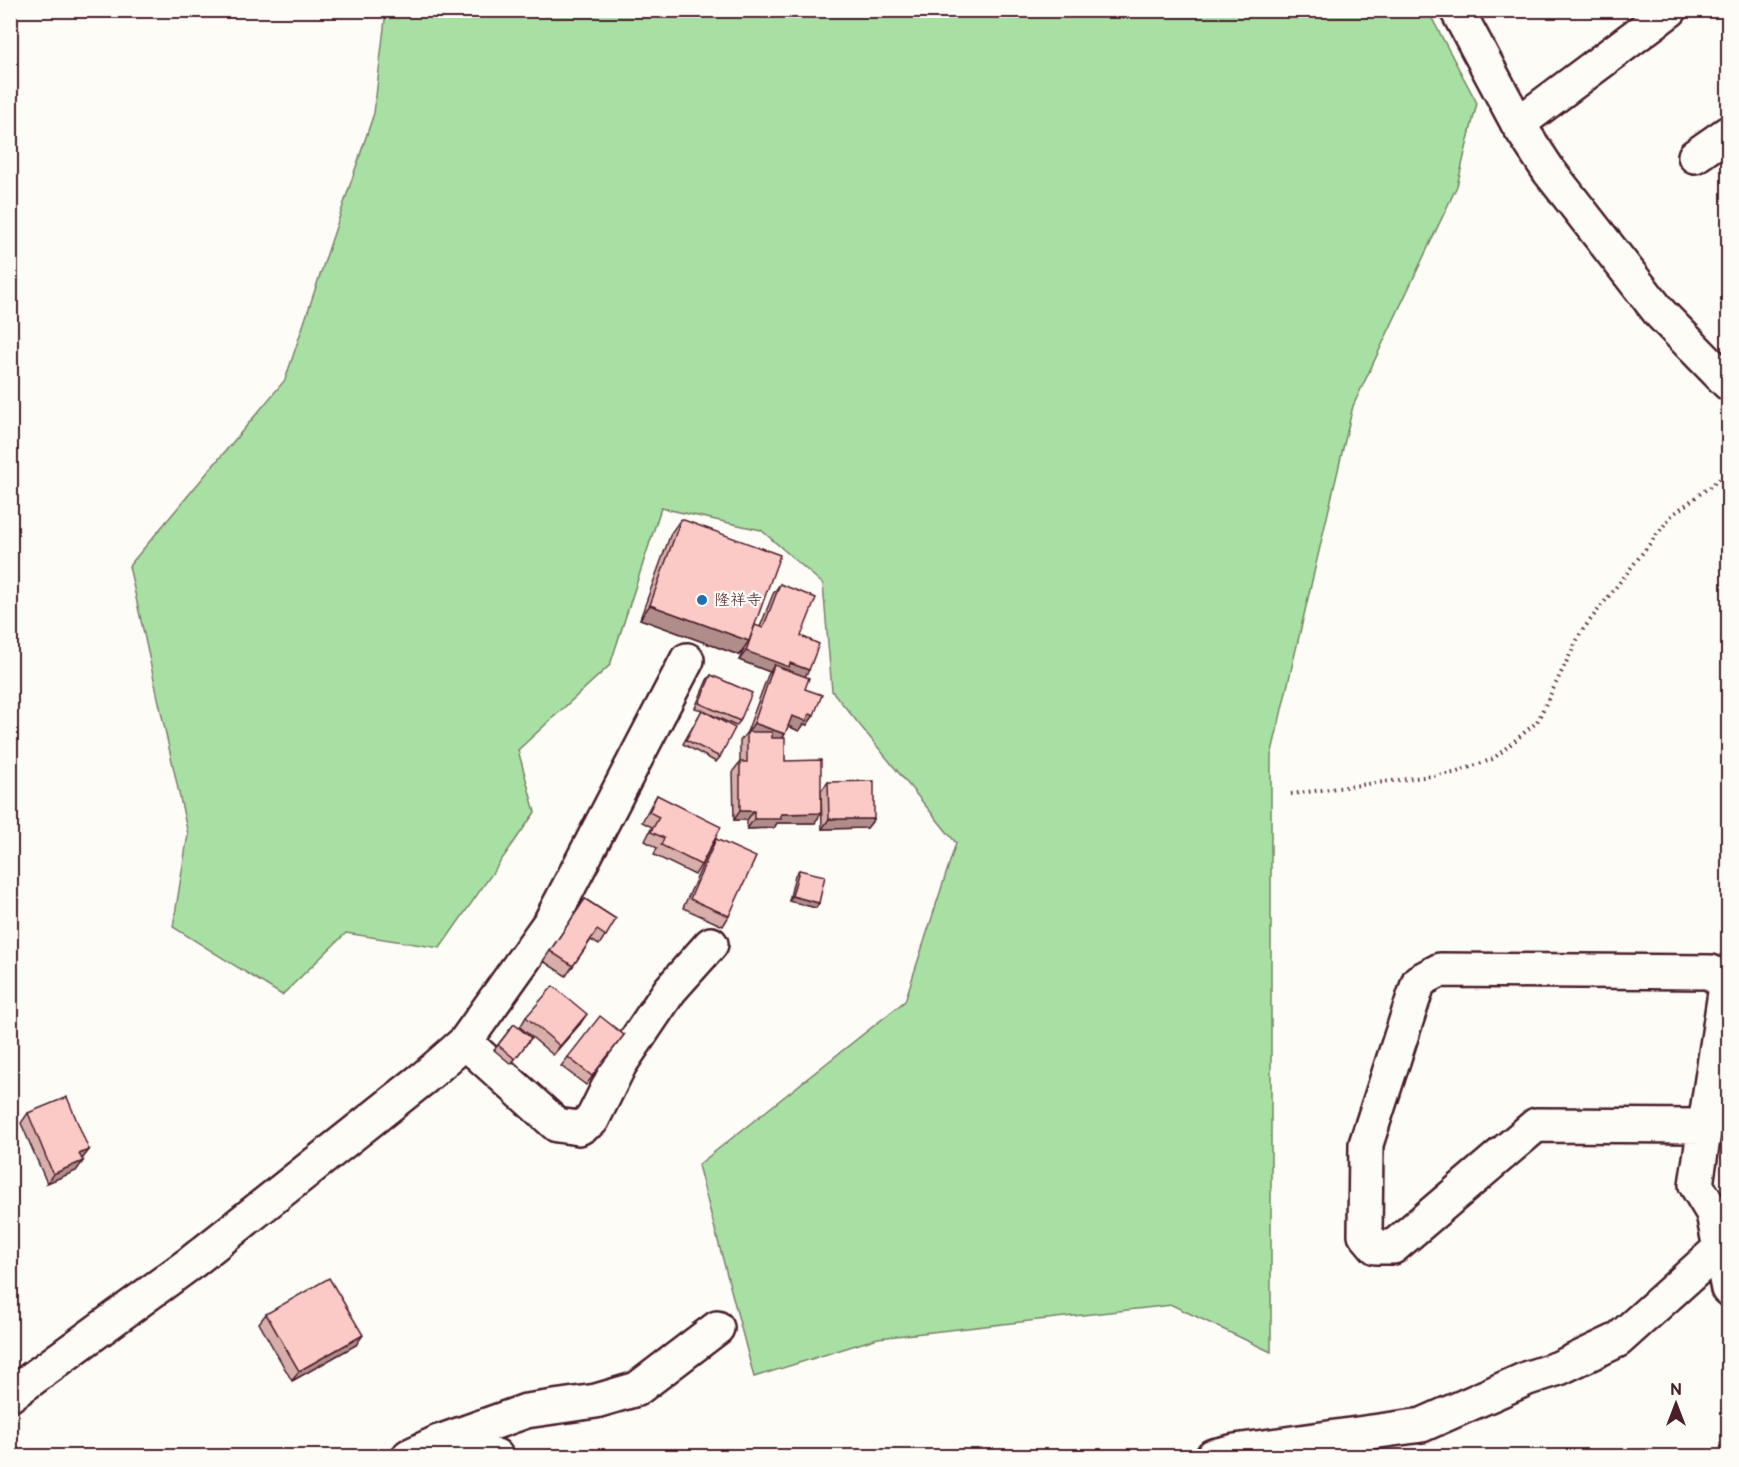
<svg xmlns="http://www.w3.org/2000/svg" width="1739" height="1467" viewBox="0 0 1739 1467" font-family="'Balsamiq Sans','Klee One',sans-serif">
<rect width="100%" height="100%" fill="#fdfcf7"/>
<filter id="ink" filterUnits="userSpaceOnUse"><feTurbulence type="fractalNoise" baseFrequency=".0167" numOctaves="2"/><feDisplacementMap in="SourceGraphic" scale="12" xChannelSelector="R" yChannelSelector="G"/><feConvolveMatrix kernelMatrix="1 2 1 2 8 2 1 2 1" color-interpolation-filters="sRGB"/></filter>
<g filter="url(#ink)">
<path fill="#a8e0a4" stroke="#798068" stroke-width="1.5" d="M386 11H1428L1477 103 1457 186 1353 406 1271 756V1352L1172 1305 878 1338 754 1377 698 1165 905 1001 956 843 832 691 823 584 761 530 661 508 610 665 518 750 535 812 440 948 346 933 282 995 173 927 188 834 129 566 285 380 374 113Z"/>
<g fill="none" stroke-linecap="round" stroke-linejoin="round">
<defs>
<g id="minor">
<path d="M1457 10 1518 124"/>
<path d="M1670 10 1518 124 1549 171 1660 313 1728 383"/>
<path d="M1695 156 1728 133"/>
<path d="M465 1042 557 1125 579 1128 592 1120 620 1064 670 990 711 944"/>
<path d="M1705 1126 1536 1125 1393 1247H1376L1365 1234 1366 1144 1419 981 1440 970 1711 972 1726 986 1696 1185 1713 1213 1728 1289"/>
<path d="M10 1395 192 1262 425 1077 465 1042 551 921 687 660"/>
<path d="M439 1442 453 1449 496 1456"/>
<path d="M409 1456 439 1442 526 1411 596 1401 637 1389 717 1328"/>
<path d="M1213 1456 1235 1451 1422 1425 1528 1378 1559 1368 1618 1340 1728 1241"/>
</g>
</defs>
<use href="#minor" stroke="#4a1f2b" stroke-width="38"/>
<path stroke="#4a1f2b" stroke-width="4" stroke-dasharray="1.5 4.5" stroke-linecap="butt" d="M1291 794 1454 773 1493 759 1537 722 1581 632 1672 515 1728 473"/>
<use href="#minor" stroke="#fdfcf7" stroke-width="33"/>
</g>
<g fill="#d8aeab" stroke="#4a1f2b" stroke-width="1.5">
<path d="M681 519 754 627H760L773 594 780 584 801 636 805 689 814 715 807 725 804 724 799 731 788 726 783 738 785 761 821 813 815 823H777L774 828 747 829V820H734L733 771 740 762V741L747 732 768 675 770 672 739 660 744 649 739 655 640 619 671 533Z"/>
<path d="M711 675 740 721 736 726 710 714 720 757 716 762 683 744 702 710 695 708 707 680Z"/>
<path d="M828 782 874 819 867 828 822 829 821 791Z"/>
<path d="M657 795 701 865 695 875 654 855 657 848 645 841 652 827 642 822 651 805Z"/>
<path d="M716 839 729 916 723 926 683 908 710 849Z"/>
<path d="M799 870 819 903 816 908 789 901 795 875Z"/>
<path d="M585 899 616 919 599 945 591 940 566 976 543 961Z"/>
<path d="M526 1017 580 1024 553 1055 520 1027Z"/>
<path d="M514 1024 531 1038 511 1064 494 1050Z"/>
<path d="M624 1035 586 1085 561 1066 568 1057Z"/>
<path d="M28 1113 89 1150 82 1159 83 1161 76 1171 47 1183 21 1123Z"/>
<path d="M266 1314 356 1345 292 1381 259 1323Z"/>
</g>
<g fill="#b08d8b" stroke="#4a1f2b" stroke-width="1.5">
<path d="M650 605 749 641 739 655 640 619Z"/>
<path d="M746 651 790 663 809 670 803 680 774 665 770 672 739 660Z"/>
<path d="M809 714 814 715 807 725 804 724 799 731 786 725 792 716Z"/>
<path d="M754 723 785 734 779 744 747 733Z"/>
<path d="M740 811H754L747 820H734Z"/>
<path d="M821 813 815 823H777L774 828 747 829 754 819 781 814Z"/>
<path d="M829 819H874L867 828 822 829Z"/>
<path d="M792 896 819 903 816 908 789 901Z"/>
<path d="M587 1014 580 1024 553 1055 560 1046Z"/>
<path d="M16 1144 10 1153V1147Z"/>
<path d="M89 1150 82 1159 73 1163 79 1154Z"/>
<path d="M83 1161 76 1171 47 1183 53 1174Z"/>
<path d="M363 1335 356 1345 292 1381 299 1371Z"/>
</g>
<g fill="#fbcac7" stroke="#4a1f2b" stroke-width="1.5">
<path d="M681 519 780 555 749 641 650 605Z"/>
<path d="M780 584 816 598 801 636 819 644 809 670 790 663 789 667 746 651 755 625 763 628Z"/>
<path d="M774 665 809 678 805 689 822 695 814 715 809 714 806 721 792 716 785 734 754 723Z"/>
<path d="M711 675 752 693 740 721 699 703Z"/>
<path d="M702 710 735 728 720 757 686 740Z"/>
<path d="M747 732H772V738H785V761L821 760V813L781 814V819H754V811H740V762H747Z"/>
<path d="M874 781V819H829L828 782Z"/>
<path d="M657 795 721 827 701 865 661 845 664 838 651 832 659 817 649 812Z"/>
<path d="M716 839 756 857 729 916 690 899Z"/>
<path d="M799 870 825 876 819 903 792 896Z"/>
<path d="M585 899 616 919 606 936 597 930 573 966 550 951Z"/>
<path d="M553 986 587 1014 560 1046 526 1017Z"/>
<path d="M600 1016 624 1035 592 1076 568 1057Z"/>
<path d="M514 1024 531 1038 515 1059 498 1045Z"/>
<path d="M67 1097 89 1150 79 1154 83 1161 53 1174 28 1113Z"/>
<path d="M10 1129 16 1144 10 1147Z"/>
<path d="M329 1278 363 1335 299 1371 266 1314Z"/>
</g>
</g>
<circle fill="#1f6fb2" stroke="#fdfcf7" stroke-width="2" cx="702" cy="600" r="6"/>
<g text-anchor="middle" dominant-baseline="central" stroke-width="4.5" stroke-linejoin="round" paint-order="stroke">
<g font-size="16" fill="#4a1f2b" stroke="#fdfcf7" text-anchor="start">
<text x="714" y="600">隆祥寺</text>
</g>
</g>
<rect width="1739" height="1467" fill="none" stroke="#fdfcf7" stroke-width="36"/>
<rect x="18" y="18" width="1703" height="1431" fill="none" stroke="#4a1f2b" stroke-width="2" filter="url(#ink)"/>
<g transform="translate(1676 1404)" stroke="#fdfcf7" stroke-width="4.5" paint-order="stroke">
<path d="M0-4.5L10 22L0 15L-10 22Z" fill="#4a1f2b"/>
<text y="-9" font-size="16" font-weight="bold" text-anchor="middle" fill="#4a1f2b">N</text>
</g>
</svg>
